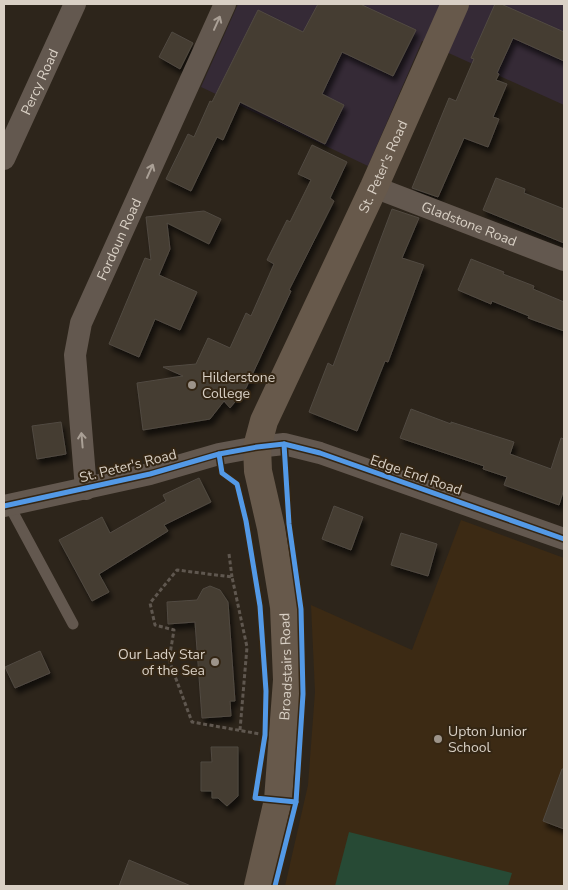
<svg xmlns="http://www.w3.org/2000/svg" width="568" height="890" viewBox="0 0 568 890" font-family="'Nunito Sans',sans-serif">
<defs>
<filter id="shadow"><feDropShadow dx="3" dy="5.5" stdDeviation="2.5" flood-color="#0009"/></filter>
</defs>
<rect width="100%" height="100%" fill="#2d251b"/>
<path fill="#352a36" d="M238 4H564V105L422 41 368 166 201 87Z"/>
<path fill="#3c2a14" d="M461 520 564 558V886H285L308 785 315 692 311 605 412 650Z"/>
<path fill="#274a35" d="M349 832 512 873 508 886H335Z"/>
<g fill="#443c30" stroke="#514a42" filter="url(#shadow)">
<path d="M318 4H360L416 30 393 76 342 52 322 94 344 105 325 144 240 102 223 140 217 137 191 191 166 179 188 134 194 137 210 101 212 102 258 10 303 32Z"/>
<path d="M495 4H501L564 32V61L513 38 497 73 499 74 496 80 507 84 493 117 499 119 488 147 464 138 438 197 412 188 449 98 456 101 474 59 471 58Z"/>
<path d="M172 32 193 43 180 69 159 57Z"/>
<path d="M312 145 347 162 330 198 334 201 289 290 291 291 246 388 230 408 224 401 210 419 143 430 137 383 183 376 163 367 196 364 208 338 230 348 246 313 251 316 274 264 267 260 287 220 290 222 311 180 298 174Z"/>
<path d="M496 178 525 189 524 193 564 209V243L483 210Z"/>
<path d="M392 209 419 218 402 258 424 265 388 362 385 361 357 431 309 412 328 363 333 366Z"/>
<path d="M204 211 221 219 209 244 167 223 170 249 159 275 197 292 180 330 155 319 139 357 109 344 145 258 151 260 146 217Z"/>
<path d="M471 259 504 272 503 274 534 286 533 289 564 302V331L528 318 529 316 492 301 491 304 458 290Z"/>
<path d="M411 409 451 424V422L514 442 510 454 551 469 561 438 564 439V489L559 505 504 485 507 477 483 469 484 466 400 438Z"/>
<path d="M61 422 66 454 37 459 32 426Z"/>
<path d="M199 478 211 502 164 525 168 531 99 574 109 592 92 601 59 540 102 517 110 533 166 501 163 495Z"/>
<path d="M334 506 363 517 351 550 322 539Z"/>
<path d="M401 533 437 544 428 576 391 565Z"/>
<path d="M210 586 220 590 228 602 235 701H230L231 716 202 718 195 622 168 624 167 602 197 600 203 589Z"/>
<path d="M40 651 50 673 15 688 5 667Z"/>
<path d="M211 747H238V796L227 806 218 798H212V791H201V762H212Z"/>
<path d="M562 769H564V829L543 821Z"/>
<path d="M129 860 191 886H119Z"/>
</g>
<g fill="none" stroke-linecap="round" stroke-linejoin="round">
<g stroke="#5f574f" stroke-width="3" stroke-dasharray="4 2.5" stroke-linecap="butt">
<path d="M229 554 232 577"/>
<path d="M240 730 247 647 232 577 177 570 150 603 155 625 174 630 169 660 192 722 260 734"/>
</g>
<path stroke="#63584f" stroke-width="11" d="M9 505 73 624"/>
<g stroke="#63584f" stroke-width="22">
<path id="s1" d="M4 159 75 4"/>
<path id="s2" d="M374 187 564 260"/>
<path id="s3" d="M86 489 75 355 81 323 225 4"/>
<path d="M4 506 150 474 219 454 257 447 284 444 320 453 564 539"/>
</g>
<path stroke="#67594b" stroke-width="28" id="s4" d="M258 886 278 800 287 680 284 607 271 528 258 471 257 447 264 421 374 187 455 4"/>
<defs>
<g id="cycleway">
<path d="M219 454 222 473 237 484 246 521 260 606 266 691 265 735 255 798 296 802"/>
<path d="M4 506 150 474 219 454 257 447 284 444 320 453 564 539"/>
<path d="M275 886 296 802 303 694 301 609 289 524 284 444"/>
</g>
</defs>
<use href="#cycleway" stroke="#342614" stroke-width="8"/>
<use href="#cycleway" stroke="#5399e6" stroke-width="5"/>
</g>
<defs><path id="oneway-shaft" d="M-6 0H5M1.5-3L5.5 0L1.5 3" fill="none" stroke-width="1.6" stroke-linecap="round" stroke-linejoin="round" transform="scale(1.25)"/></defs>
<g stroke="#aaa096">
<use href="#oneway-shaft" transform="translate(217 23) rotate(-66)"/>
<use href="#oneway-shaft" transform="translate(150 171) rotate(-66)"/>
<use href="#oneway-shaft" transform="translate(82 440) rotate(-95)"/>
</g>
<g fill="#9d948a" stroke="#342614" stroke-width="2">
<circle cx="192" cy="385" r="5"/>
<circle cx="215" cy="662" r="5"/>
<circle cx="438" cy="739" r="5"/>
</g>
<g text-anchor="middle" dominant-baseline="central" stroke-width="4" stroke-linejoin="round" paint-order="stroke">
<g font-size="14" fill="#d9d0c5" stroke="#342614">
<text stroke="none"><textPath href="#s1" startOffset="85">Percy Road</textPath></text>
<text stroke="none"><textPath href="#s4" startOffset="752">St. Peter's Road</textPath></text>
<text stroke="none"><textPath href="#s2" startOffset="102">Gladstone Road</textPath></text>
<text stroke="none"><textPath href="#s3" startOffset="259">Fordoun Road</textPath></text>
<text transform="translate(128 466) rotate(-14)">St. Peter's Road</text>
<text transform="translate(416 475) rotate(19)">Edge End Road</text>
<text stroke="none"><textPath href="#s4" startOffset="222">Broadstairs Road</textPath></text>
</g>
<g font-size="14" fill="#d9d0c5" stroke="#342614" text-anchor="start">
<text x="202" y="377">Hilderstone<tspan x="202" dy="16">College</tspan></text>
<text x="205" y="654" text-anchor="end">Our Lady Star<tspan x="205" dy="16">of the Sea</tspan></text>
<text x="448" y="731">Upton Junior<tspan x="448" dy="16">School</tspan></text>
</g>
</g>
<rect width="568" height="890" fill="none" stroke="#d9d0c5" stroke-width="10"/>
</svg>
